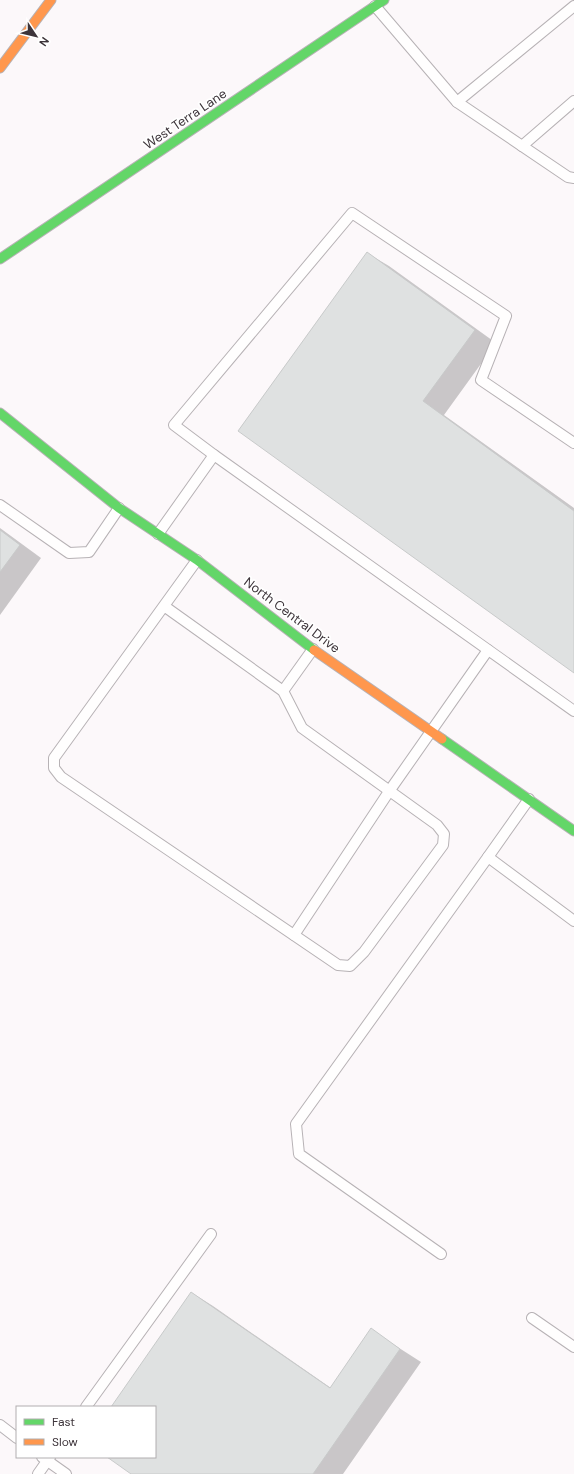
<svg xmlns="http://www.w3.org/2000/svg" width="574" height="1474" viewBox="0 0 574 1474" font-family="'DM Sans',sans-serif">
<rect width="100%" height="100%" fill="#fcf8fa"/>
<g fill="#0003">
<path d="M367 253 389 266 496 343 444 415 574 508V672L239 430Z"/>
<path d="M0 528 41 558 0 615Z"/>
<path d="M192 1293 213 1306 331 1388 371 1330 421 1362 343 1474H133L109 1457H155V1407H112Z"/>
</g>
<g fill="#dfe1e1" stroke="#c8caca">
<path d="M367 252 475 330 423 401 574 511V673L238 431Z"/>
<path d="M0 530 20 545 0 572Z"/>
<path d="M191 1292 330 1388 371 1328 400 1349 313 1474H131L107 1457H155V1407H111Z"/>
</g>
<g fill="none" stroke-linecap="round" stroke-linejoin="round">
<defs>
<g id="lane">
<path d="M375 6 457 102 568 177 574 178"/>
<path d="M457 102 574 6"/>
<path d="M522 146 574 101"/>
<path d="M574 443 481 380 506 316 352 213 174 425 214 455 574 711"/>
<path d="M0 505 69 553 89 552 119 508"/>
<path d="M158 534 214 455"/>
<path d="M164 606 283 691 302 728 437 825 444 834 443 845 364 952 350 966 338 965 61 777 54 768V758L197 560"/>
<path d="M283 691 313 649"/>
<path d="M529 799 488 857 574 921"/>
<path d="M294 935 390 790 488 650"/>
<path d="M441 1254 299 1154 296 1124 488 857"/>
<path d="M532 1318 574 1347"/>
<path d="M86 1407 211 1234"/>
<path d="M0 1425 17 1438"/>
<path d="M42 1457 66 1474"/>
<path d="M38 1474 50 1457"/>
</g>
<g id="fast">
<path d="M0 259 384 0"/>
<path d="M0 413 119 508 197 560 314 650"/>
<path d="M442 739 574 831"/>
</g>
<g id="slow">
<path d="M0 68 51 0"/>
<path d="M314 650 442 739"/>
</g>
</defs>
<use href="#lane" stroke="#b7b2b5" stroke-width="12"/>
<use href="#fast" stroke="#b7b2b5" stroke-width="11"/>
<use href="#slow" stroke="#b7b2b5" stroke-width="11"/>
<use href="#lane" stroke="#fffefe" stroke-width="10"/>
<use href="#fast" stroke="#63d668" stroke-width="9"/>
<use href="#slow" stroke="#ff974d" stroke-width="9"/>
</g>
<g text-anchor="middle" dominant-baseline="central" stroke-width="3.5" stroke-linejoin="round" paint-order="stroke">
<g font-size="13" fill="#3d343a" stroke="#fff">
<text transform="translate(185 119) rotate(-34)">West Terra Lane</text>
<text transform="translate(292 615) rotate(37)">North Central Drive</text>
</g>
</g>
<rect x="16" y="1406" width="140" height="52" fill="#ffffff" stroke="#b1aeb0"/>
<rect x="24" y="1419" width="20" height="6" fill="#63d668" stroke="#b1aeb0"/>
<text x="52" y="1426" font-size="12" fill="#3d343a">Fast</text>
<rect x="24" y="1439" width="20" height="6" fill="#ff974d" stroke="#b1aeb0"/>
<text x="52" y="1446" font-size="12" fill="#3d343a">Slow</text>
<g transform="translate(36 36) rotate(125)" stroke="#ffffff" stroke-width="3" paint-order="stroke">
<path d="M0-3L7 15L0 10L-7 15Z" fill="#3d343a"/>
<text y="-6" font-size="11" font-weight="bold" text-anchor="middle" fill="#3d343a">N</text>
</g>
</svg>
